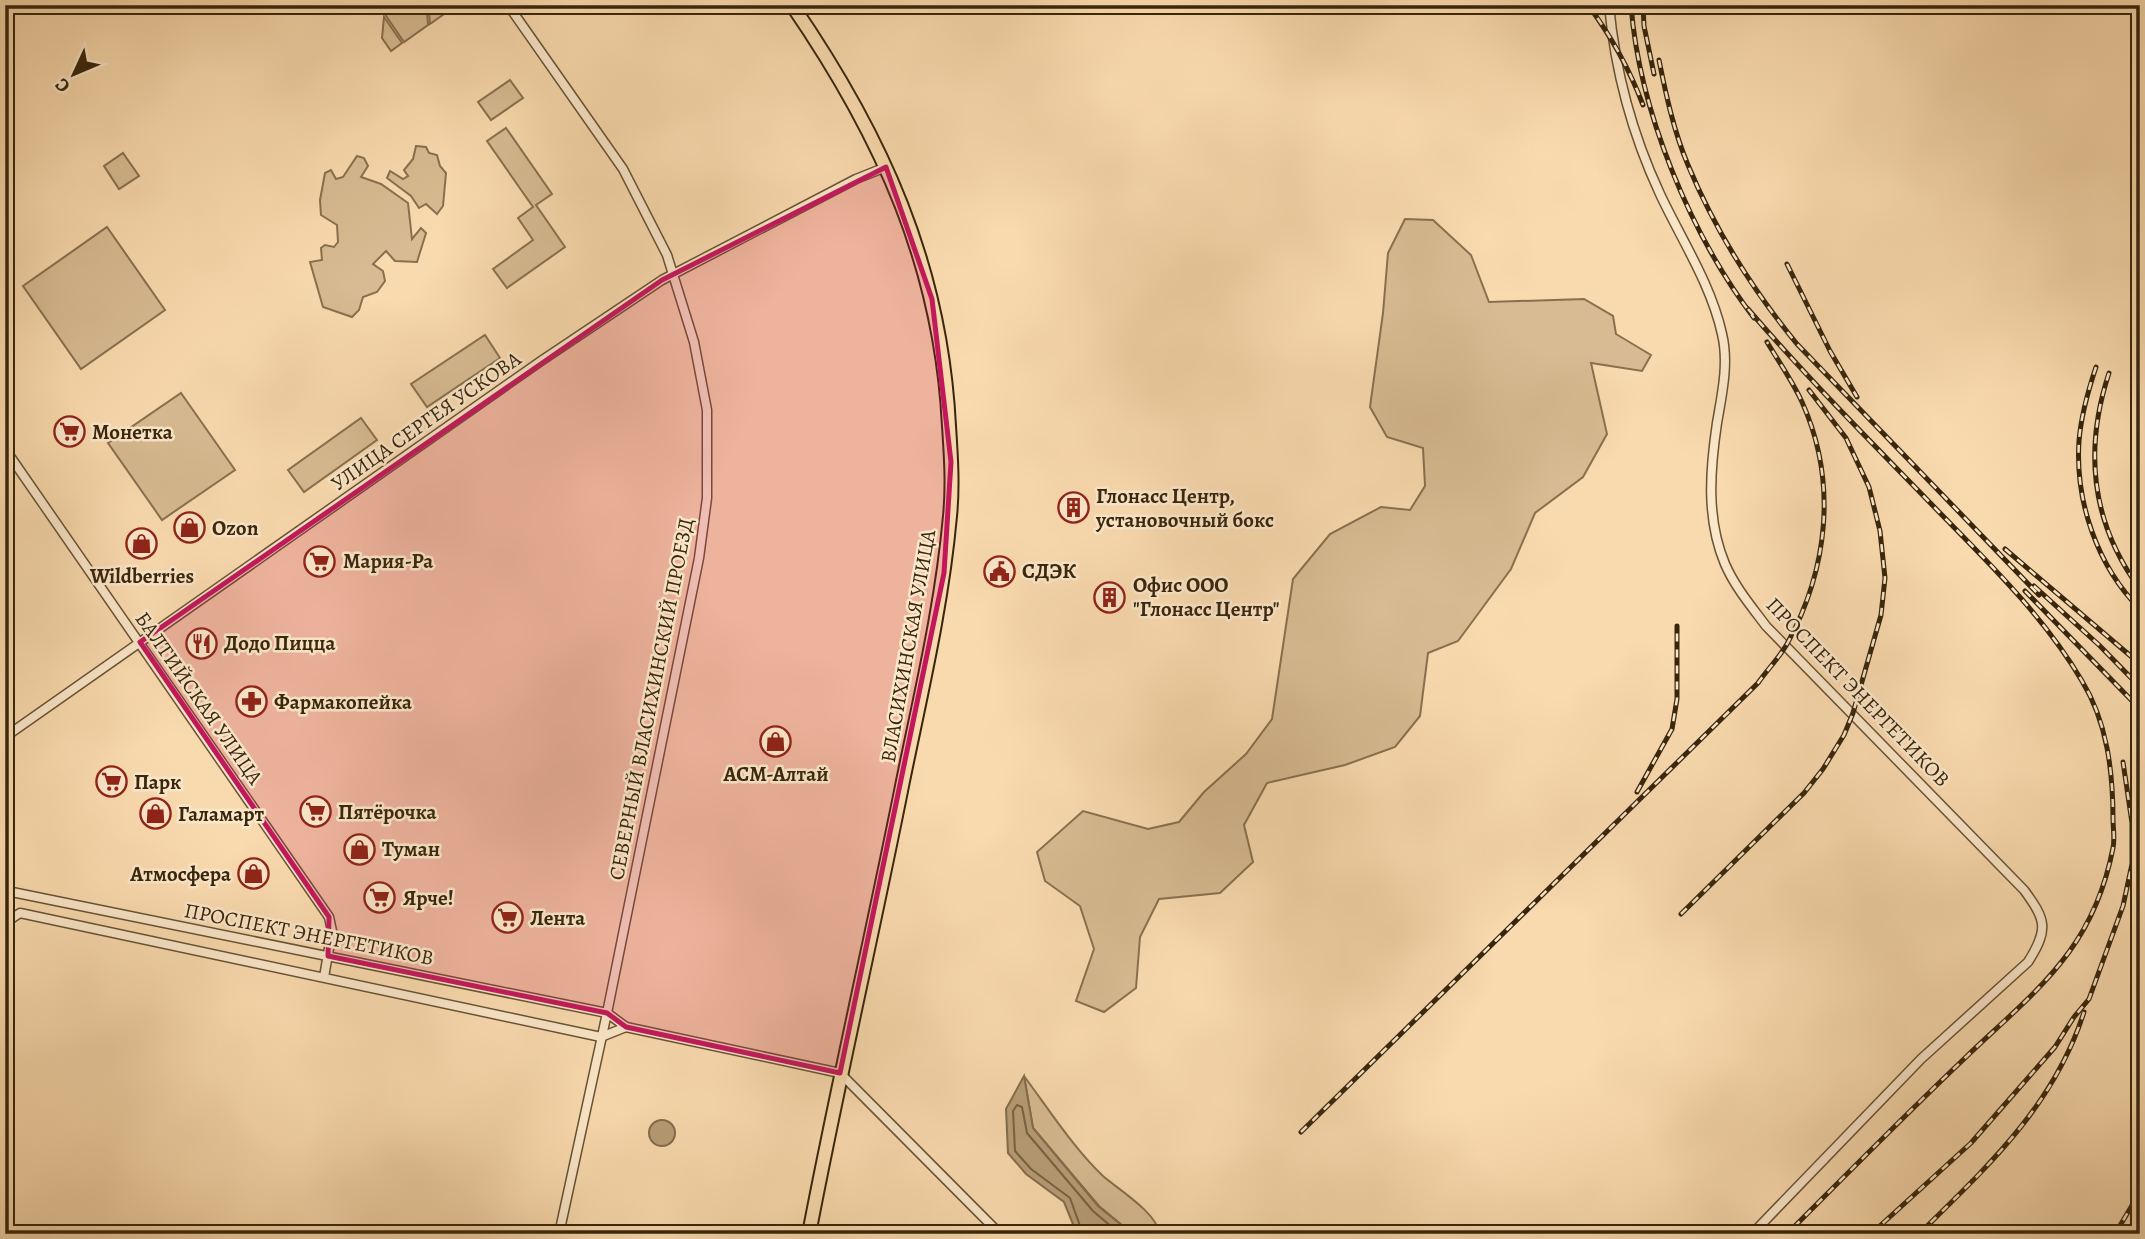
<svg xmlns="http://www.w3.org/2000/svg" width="2145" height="1239" viewBox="0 0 2145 1239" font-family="Alegreya,serif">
<rect width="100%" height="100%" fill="#f9daae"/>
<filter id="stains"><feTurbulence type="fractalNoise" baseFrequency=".00286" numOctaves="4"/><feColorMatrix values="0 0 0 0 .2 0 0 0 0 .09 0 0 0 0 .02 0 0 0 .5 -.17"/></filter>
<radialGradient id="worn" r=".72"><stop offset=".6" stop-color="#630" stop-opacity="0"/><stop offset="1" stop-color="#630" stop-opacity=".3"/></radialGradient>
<g fill="#d8bb92" stroke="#88704f" stroke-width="2">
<path d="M431 5H457L430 24 429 13Z"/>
<path d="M427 12 428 25 404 42 384 13Z"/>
<path d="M384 17 402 43 391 51 382 38Z"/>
<path d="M510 80 523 98 491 120 478 102Z"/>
<path d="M506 128 552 194 536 205 565 247 507 288 493 269 533 240 518 218 533 207 487 141Z"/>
<path d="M416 146 426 147 429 153 437 155 440 166 446 173 443 206 437 214 426 204 419 208 411 196 387 178 390 171 403 179 408 176 404 170 413 159Z"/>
<path d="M123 153 139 176 119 189 104 166Z"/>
<path d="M357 156 364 158 368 166 361 177 381 184 408 203 412 239 421 228 426 233 417 262 395 261 386 251 373 264 383 271 385 281 377 292 363 297 359 310 352 317 323 307 310 262 322 260 321 248 325 245 334 247 338 242 337 225 321 215 320 200 325 173 331 170 336 179 343 177Z"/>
<path d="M1405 219 1433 220 1471 255 1489 302 1584 299 1613 316 1616 334 1651 355 1642 371 1591 363 1607 434 1583 477 1535 513 1511 569 1458 641 1428 653 1420 716 1395 747 1345 765 1267 783 1244 825 1253 862 1220 893 1159 899 1140 937 1136 988 1104 1012 1076 1001 1094 949 1080 906 1045 881 1037 852 1083 811 1148 829 1179 822 1204 792 1246 754 1272 719 1293 579 1330 534 1381 507 1410 510 1425 486 1423 448 1387 437 1370 407 1383 313 1388 253Z"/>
<path d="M107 227 165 310 81 369 23 286Z"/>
<path d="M485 335 500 358 427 407 411 384Z"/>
<path d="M181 393 235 470 162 520 108 443Z"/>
<path d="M361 418 377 440 304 492 288 470Z"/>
<path d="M1024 1076C1047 1107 1075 1150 1103 1176 1119 1190 1156 1212 1160 1234H1128L1124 1227 1099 1206 1033 1128Z"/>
</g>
<g fill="#b79d77" stroke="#846d4c" stroke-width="2">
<path d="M1024 1076 1033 1128 1098 1206 1124 1227 1128 1234H1077L1064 1202 1026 1174 1008 1153 1006 1109Z"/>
<circle cx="662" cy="1133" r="13"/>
</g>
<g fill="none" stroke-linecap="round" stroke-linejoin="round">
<path stroke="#786242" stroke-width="2" d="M1083 1234 1070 1198 1031 1169 1015 1151 1013 1111 1017 1105 1022 1107 1027 1133 1093 1211 1120 1234"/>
<defs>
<g id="minor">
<path d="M508 5 623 169 667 255 694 342 707 410V498L699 558 607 1013 559 1234"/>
<path d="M1609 5C1615 70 1632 134 1660 194 1681 239 1711 284 1722 334 1729 363 1722 394 1717 423 1710 470 1706 519 1725 564 1735 587 1751 606 1766 626L2024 890C2046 920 2049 929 2028 962L1921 1059 1752 1234"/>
<path d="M5 449 329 917 332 931 324 977"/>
<path d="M5 737 541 361 662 280 856 179 886 167"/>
<path d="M5 897 12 892 607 1013 626 1027 840 1073 1000 1234"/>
<path d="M5 923 20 913 601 1037 626 1027"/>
</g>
<path id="trunk" d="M792 5C882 136 941 266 949 426 951 456 953 486 950 516 942 606 921 693 903 781 873 932 838 1082 809 1234"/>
</defs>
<use href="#minor" stroke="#685334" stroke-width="11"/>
<use href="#trunk" stroke="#38260c" stroke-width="16"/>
<use href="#minor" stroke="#fbe7ca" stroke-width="8"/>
<use href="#trunk" stroke="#f9daae" stroke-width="12"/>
<defs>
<g id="rail">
<path d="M1588 5C1611 36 1629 68 1643 105"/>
<path d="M1631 5C1639 110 1690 234 1754 318"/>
<path d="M1643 5 1644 26 1654 74"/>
<path d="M1659 60C1666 95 1674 132 1688 165 1715 230 1752 289 1797 344L2039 595"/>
<path d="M1787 264 1830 351 1857 397"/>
<path d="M1748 309C1809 380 1875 446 1940 513 1991 565 2045 618 2082 681 2107 722 2113 771 2113 819 2113 828 2115 839 2113 848 2106 884 2091 922 2069 952 2040 992 2001 1023 1965 1058 1905 1115 1846 1175 1787 1234"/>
<path d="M2096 367C2088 391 2081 416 2079 441 2075 501 2097 566 2140 609"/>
<path d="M2109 373C2084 449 2091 523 2140 589"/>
<path d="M2005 549 2140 664"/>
<path d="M2034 586 2099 645 2140 687"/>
<path d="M2025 591 2140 709"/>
<path d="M1637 792 1672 729 1677 699V626"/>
<path d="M1681 914 1804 793 1823 769 1844 735 1853 713 1881 615 1885 578 1880 531 1869 487 1846 438 1809 390"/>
<path d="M1301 1132 1758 683C1767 670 1779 658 1787 644 1828 569 1838 482 1802 402 1793 382 1779 362 1767 342"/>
<path d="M1871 1234 1971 1143 2055 1047 2074 1017 2089 999 2123 906 2132 864V823L2123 762"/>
<path d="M1919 1234C1987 1167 2054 1106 2084 1012"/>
<path d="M2115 1234 2140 1192"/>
</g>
</defs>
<use href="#rail" stroke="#38260c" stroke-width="5"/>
<use href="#rail" stroke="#fbe7ca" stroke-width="2.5" stroke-dasharray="8" stroke-linecap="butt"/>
</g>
<path fill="#c2185b" fill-opacity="0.2" stroke="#c2185b" stroke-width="5" stroke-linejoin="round" d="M886 167 932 299 951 462 944 573 840 1073 626 1027 607 1013 328 956 329 917 140 642 662 280Z"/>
<defs>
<symbol id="supermarket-ring" viewBox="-11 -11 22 22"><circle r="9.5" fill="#fbe7ca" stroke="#8f2418" stroke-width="1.5"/><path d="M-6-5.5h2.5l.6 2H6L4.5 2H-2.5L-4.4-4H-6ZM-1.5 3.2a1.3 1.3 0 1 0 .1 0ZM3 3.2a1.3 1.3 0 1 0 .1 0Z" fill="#8f2418"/></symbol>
<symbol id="building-ring" viewBox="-11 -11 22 22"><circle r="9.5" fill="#fbe7ca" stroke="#8f2418" stroke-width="1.5"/><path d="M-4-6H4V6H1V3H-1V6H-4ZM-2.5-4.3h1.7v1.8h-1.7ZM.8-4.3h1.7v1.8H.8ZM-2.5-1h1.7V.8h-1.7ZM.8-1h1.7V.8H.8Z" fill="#8f2418"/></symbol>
<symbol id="shop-ring" viewBox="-11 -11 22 22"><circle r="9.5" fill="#fbe7ca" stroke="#8f2418" stroke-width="1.5"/><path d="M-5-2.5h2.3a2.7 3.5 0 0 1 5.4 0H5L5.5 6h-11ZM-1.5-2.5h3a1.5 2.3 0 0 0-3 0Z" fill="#8f2418"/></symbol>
<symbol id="civic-ring" viewBox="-11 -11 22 22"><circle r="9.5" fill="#fbe7ca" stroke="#8f2418" stroke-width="1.5"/><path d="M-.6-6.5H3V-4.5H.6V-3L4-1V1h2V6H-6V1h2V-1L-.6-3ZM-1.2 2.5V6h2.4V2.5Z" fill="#8f2418"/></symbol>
<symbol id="restaurant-ring" viewBox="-11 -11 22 22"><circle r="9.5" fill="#fbe7ca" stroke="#8f2418" stroke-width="1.5"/><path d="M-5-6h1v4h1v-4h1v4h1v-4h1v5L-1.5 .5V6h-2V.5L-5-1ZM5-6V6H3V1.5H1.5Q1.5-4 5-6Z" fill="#8f2418"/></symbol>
<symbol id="pharmacy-ring" viewBox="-11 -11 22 22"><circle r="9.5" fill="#fbe7ca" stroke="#8f2418" stroke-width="1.5"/><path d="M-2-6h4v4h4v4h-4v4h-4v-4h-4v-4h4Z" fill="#8f2418"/></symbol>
</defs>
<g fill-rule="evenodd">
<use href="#supermarket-ring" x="52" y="414" width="35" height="35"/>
<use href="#building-ring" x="1056" y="490" width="35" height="35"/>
<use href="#shop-ring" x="172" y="510" width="35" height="35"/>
<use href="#shop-ring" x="124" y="526" width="35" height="35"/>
<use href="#supermarket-ring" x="302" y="544" width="35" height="35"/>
<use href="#civic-ring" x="982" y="554" width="35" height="35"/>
<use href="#building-ring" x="1092" y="580" width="35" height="35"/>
<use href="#restaurant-ring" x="184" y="626" width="35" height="35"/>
<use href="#pharmacy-ring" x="234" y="684" width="35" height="35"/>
<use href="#shop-ring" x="758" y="724" width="35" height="35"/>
<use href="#supermarket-ring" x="94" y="764" width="35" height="35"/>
<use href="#supermarket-ring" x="298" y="794" width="35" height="35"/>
<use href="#shop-ring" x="138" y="796" width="35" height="35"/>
<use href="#shop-ring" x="342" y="832" width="35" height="35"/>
<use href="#shop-ring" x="236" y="856" width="35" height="35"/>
<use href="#supermarket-ring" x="362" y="880" width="35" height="35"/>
<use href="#supermarket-ring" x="490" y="900" width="35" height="35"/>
</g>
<g text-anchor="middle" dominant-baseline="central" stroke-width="5" stroke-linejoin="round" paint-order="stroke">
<g font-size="21" fill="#38260c" stroke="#fbe7ca">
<text transform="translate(426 421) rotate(-35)">УЛИЦА СЕРГЕЯ УСКОВА</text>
<text transform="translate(908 646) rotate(-80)">ВЛАСИХИНСКАЯ УЛИЦА</text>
<text transform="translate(1858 692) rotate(46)">ПРОСПЕКТ ЭНЕРГЕТИКОВ</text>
<text transform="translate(199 698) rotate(55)">БАЛТИЙСКАЯ УЛИЦА</text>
<text transform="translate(651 699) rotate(-79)">СЕВЕРНЫЙ ВЛАСИХИНСКИЙ ПРОЕЗД</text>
<text transform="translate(309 934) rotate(11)">ПРОСПЕКТ ЭНЕРГЕТИКОВ</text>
</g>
<g font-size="21" font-weight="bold" fill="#38260c" stroke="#fbe7ca" text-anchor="start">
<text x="92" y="432">Монетка</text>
<text x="1096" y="496">Глонасс Центр,<tspan x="1096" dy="24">установочный бокс</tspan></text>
<text x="212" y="528">Ozon</text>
<text x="343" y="561">Мария-Ра</text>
<text x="1022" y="571">СДЭК</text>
<text x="142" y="576" text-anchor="middle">Wildberries</text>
<text x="1133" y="585">Офис ООО<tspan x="1133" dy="24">"Глонасс Центр"</tspan></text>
<text x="224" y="643">Додо Пицца</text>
<text x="274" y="702">Фармакопейка</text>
<text x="776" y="774" text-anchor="middle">АСМ-Алтай</text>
<text x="134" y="782">Парк</text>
<text x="338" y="812">Пятёрочка</text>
<text x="178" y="814">Галамарт</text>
<text x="382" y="849">Туман</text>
<text x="231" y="874" text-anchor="end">Атмосфера</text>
<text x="403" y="898">Ярче!</text>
<text x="530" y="918">Лента</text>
</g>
</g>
<rect width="2145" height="1239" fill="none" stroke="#f9daae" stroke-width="28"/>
<rect x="7" y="7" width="2131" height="1225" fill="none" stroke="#38260c" stroke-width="3.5"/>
<rect x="14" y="14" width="2117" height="1211" fill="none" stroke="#38260c" stroke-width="2"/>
<g transform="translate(74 74) rotate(226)" stroke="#fbe7ca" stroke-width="5" paint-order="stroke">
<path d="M0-5L12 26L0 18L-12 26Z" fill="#38260c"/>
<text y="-10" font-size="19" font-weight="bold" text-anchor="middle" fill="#38260c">С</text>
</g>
<rect width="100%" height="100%" filter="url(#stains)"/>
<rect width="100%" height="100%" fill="url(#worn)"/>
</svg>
